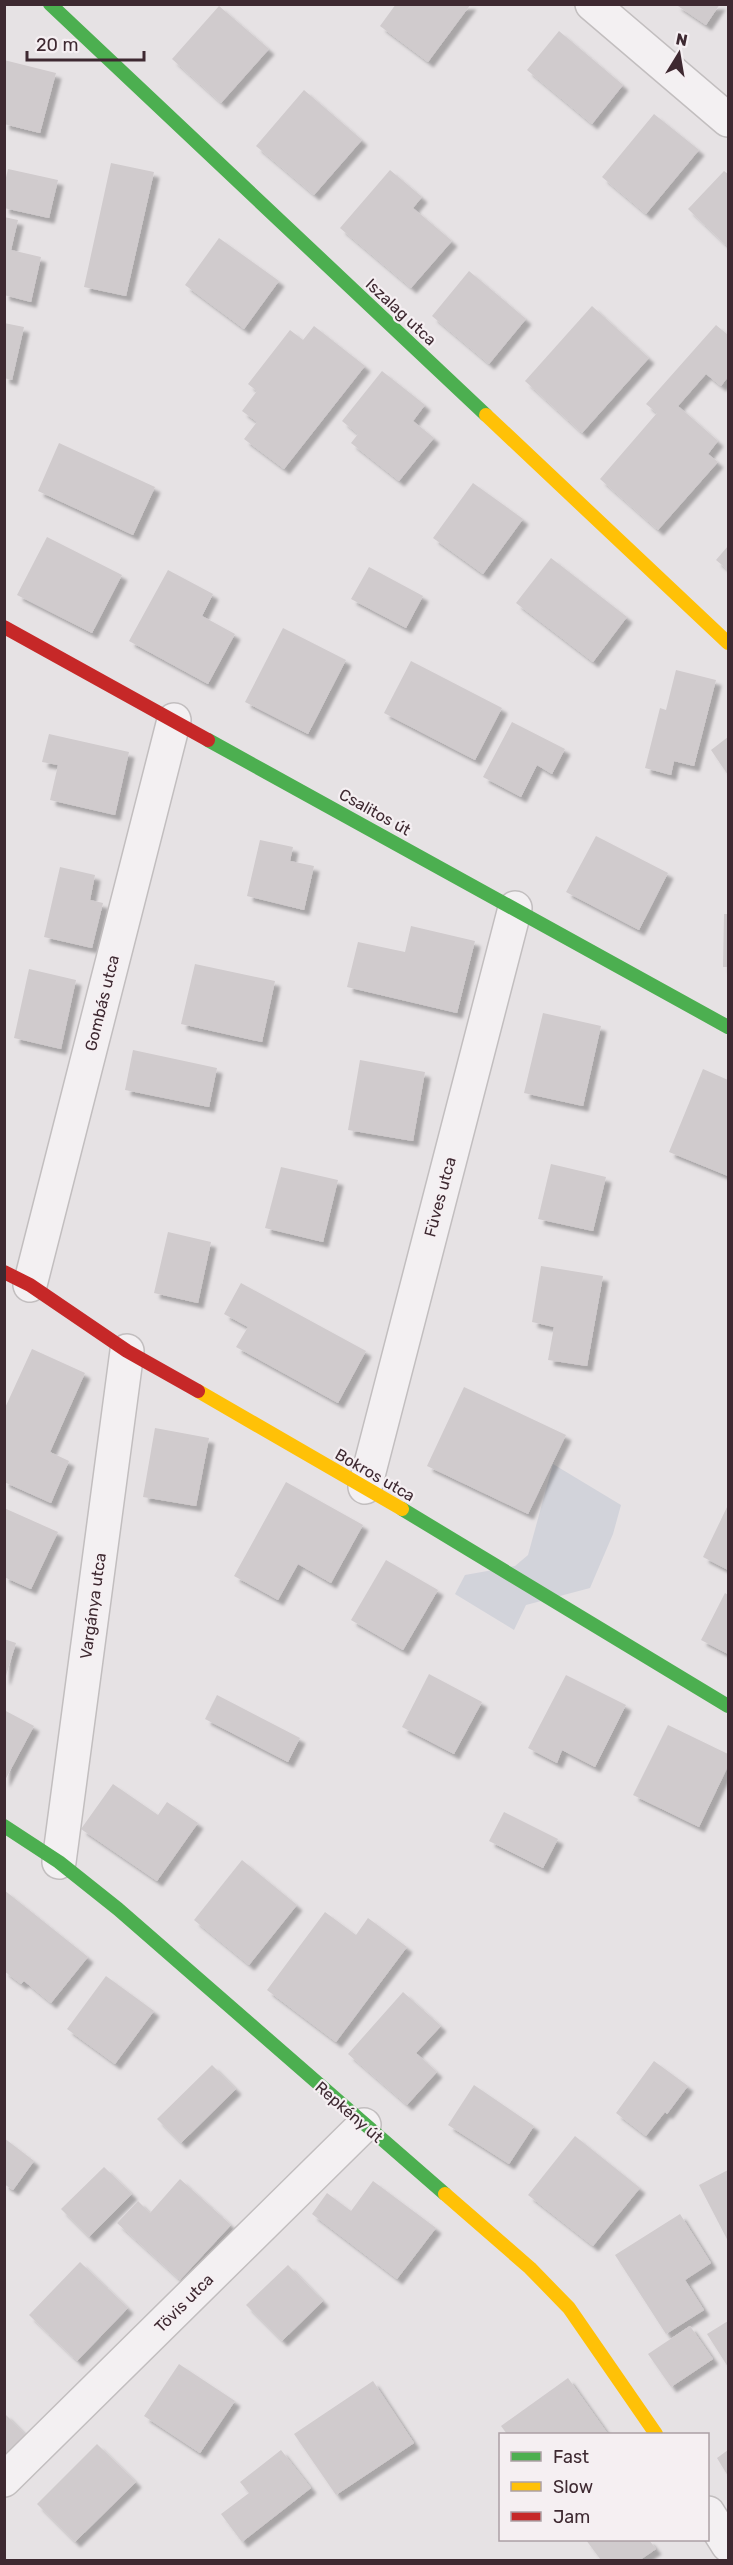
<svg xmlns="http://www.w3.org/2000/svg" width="733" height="2565" viewBox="0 0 733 2565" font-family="Rubik,sans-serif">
<defs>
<filter id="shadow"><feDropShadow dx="5.5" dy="5.5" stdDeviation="1.5" flood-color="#0004"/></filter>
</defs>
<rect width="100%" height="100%" fill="#e6e2e4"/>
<path fill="#d2d3da" d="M553 1464 621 1505 613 1534 590 1588 526 1605 514 1630 455 1594 465 1575 515 1566 528 1555Z"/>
<g fill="#d0cbcd" filter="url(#shadow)">
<path d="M396 4H471L428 62 380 26Z"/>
<path d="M675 4H720L706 25Z"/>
<path d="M219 6 269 49 221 103 172 59Z"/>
<path d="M559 31 623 85 592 124 527 70Z"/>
<path d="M4 60 56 73 40 133 4 124Z"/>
<path d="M304 90 362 140 314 195 256 146Z"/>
<path d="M654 114 699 150 646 214 602 177Z"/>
<path d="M111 163 154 172 126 296 84 287Z"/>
<path d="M8 169 58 180 49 218 4 208V186Z"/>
<path d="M390 170 422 197 413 208 452 241 411 288 340 228Z"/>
<path d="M724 171 728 174V247L688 209Z"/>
<path d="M4 217 18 220 11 250 41 257 31 302 4 295Z"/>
<path d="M219 238 279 281 244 329 185 285Z"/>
<path d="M469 271 526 319 489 364 432 316Z"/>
<path d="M592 306 649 358 582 433 525 381Z"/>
<path d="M4 323 24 327 12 380 4 378Z"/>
<path d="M716 325 728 335V377L721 386 706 374 678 406 718 441 708 454 718 462 658 530 600 479 657 413 646 404Z"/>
<path d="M314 326 365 366 284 469 244 439 257 422 242 411 257 391 248 384 290 330 303 340Z"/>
<path d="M382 371 425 405 413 421 434 438 399 481 351 443 358 434 342 421Z"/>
<path d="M59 443 155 487 133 535 38 491Z"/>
<path d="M473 483 523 519 483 574 433 538Z"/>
<path d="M47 537 122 575 92 633 17 595Z"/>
<path d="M728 546V570L716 560Z"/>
<path d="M551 558 627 617 593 662 516 603Z"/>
<path d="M369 567 423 596 406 628 351 599Z"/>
<path d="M168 570 213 594 202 616 235 634 208 684 129 641Z"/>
<path d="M283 628 346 660 308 734 245 702Z"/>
<path d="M411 661 502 708 475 760 384 713Z"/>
<path d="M676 670 716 680 694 766 674 761 671 775 645 768 660 708 666 710Z"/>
<path d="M512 722 565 749 552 774 537 765 521 797 483 777Z"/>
<path d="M49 734 129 752 115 815 50 800 58 765 42 762Z"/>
<path d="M728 737V775L711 750Z"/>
<path d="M596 836 668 873 639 930 566 892Z"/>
<path d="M260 840 293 847 290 861 314 866 304 910 247 896Z"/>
<path d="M60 867 95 875 90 900 103 903 92 948 44 937Z"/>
<path d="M724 914H728V967H723Z"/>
<path d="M411 926 475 941 457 1013 347 987 358 942 405 952Z"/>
<path d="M195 964 275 981 262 1042 181 1024Z"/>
<path d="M29 969 76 980 61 1049 14 1038Z"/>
<path d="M543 1013 601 1026 583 1106 524 1093Z"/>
<path d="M133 1050 217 1068 209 1107 125 1090Z"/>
<path d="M360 1060 425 1072 413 1141 348 1130Z"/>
<path d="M703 1069 728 1080V1176L669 1152Z"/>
<path d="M551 1164 606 1177 593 1231 538 1219Z"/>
<path d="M281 1167 338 1180 323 1242 265 1228Z"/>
<path d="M168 1232 211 1242 198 1303 154 1293Z"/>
<path d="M541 1266 603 1276 587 1366 548 1360 554 1327 532 1322Z"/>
<path d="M241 1283 366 1351 338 1403 236 1347 248 1327 224 1314Z"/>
<path d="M32 1349 85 1373 50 1452 69 1461 51 1503 4 1482V1410Z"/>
<path d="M464 1387 566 1435 528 1514 427 1466Z"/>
<path d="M155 1428 209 1438 196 1506 143 1497Z"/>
<path d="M286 1482 363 1525 331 1583 298 1564 278 1600 234 1576Z"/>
<path d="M728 1505V1570L703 1557Z"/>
<path d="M4 1508 58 1532 31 1589 4 1577Z"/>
<path d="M386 1560 438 1590 403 1650 351 1620Z"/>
<path d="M725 1593 728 1595V1654L701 1640Z"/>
<path d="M4 1639 16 1643 5 1679H4Z"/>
<path d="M429 1674 482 1702 454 1754 402 1727Z"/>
<path d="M566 1675 626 1705 595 1767 562 1750 557 1763 528 1748Z"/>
<path d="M217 1695 300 1738 288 1762 205 1719Z"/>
<path d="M4 1710 34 1726 4 1782Z"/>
<path d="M668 1725 728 1754V1766L699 1827 633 1795Z"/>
<path d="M113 1784 158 1815 167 1802 198 1823 157 1881 81 1829Z"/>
<path d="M504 1812 558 1839 543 1868 489 1841Z"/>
<path d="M242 1860 297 1905 249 1965 194 1920Z"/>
<path d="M4 1890 88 1957 51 2003 24 1981 21 1984 4 1971Z"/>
<path d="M325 1912 356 1935 368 1918 407 1947 336 2042 267 1990Z"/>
<path d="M106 1976 154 2011 115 2064 67 2029Z"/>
<path d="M403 1992 441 2026 416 2053 437 2072 407 2105 348 2054Z"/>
<path d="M654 2061 688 2086 667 2114 665 2112 646 2136 616 2113Z"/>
<path d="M212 2065 236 2089 181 2143 157 2119Z"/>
<path d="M474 2085 534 2126 509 2164 448 2125Z"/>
<path d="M575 2136 640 2188 593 2246 528 2195Z"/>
<path d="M4 2138 34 2161 13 2190 4 2184Z"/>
<path d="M104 2167 132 2194 89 2237 61 2209Z"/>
<path d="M728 2170V2241L699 2185Z"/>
<path d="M180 2179 231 2225 180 2280 117 2223 138 2201 150 2213Z"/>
<path d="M373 2181 436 2228 397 2279 312 2214 327 2193 351 2211Z"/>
<path d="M680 2214 711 2263 685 2280 704 2310 666 2334 615 2255Z"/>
<path d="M80 2262 128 2308 77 2361 29 2315Z"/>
<path d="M288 2265 323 2301 282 2341 246 2305Z"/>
<path d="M728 2321V2367L707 2334Z"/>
<path d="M690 2326 713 2359 671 2387 648 2354Z"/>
<path d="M179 2364 235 2401 200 2453 144 2416Z"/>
<path d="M568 2378 608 2434H507L501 2426Z"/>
<path d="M373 2381 414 2443 336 2495 294 2434Z"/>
<path d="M4 2413 28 2437 4 2460Z"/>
<path d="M97 2444 136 2482 75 2542 37 2504Z"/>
<path d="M281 2450 311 2488 242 2542 221 2514 249 2493 240 2482Z"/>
<path d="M728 2450V2476L717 2458Z"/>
<path d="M586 2540H649L656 2549 640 2560H601Z"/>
</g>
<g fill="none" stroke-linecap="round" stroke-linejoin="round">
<defs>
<g id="street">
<path d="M592 4 728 120"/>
<path d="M30 1285 174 720"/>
<path d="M365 1487 515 908"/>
<path d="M59 1862 127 1351"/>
<path d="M4 2480 364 2125"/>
<path d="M708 2513 728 2545"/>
</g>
</defs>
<use href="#street" stroke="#c2bebf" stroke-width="36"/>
<use href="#street" stroke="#f3f0f2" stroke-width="33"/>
<g stroke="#4caf50" stroke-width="14">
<path d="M50 4 486 415"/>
<path d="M208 740 728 1027"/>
<path d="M402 1509 728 1706"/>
<path d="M4 1826 59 1862 118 1909 445 2194"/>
</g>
<g stroke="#ffc107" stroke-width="14">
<path d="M486 415 728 643"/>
<path d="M198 1391 402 1509"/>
<path d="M445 2194 530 2268 569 2308 656 2434"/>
</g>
<g stroke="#c62828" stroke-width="14">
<path d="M4 627 208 740"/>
<path d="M4 1272 30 1285 127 1351 198 1391"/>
</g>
</g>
<g text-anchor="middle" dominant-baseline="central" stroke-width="4.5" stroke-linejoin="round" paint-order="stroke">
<g font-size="16" fill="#3e2931" stroke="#f5eff2">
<text transform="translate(401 312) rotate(43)">Iszalag utca</text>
<text transform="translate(375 812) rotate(29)">Csalitos út</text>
<text transform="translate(102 1003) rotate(-76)">Gombás utca</text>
<text transform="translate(440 1197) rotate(-75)">Füves utca</text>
<text transform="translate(375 1475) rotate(30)">Bokros utca</text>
<text transform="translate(93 1606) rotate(-82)">Vargánya utca</text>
<text transform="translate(349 2112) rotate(41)">Repkény út</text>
<text transform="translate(184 2303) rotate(-45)">Tövis utca</text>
</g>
</g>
<rect width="733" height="2565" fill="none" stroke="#3e2931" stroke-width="12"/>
<rect x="499" y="2433" width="210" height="108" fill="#f5eff2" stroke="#aca0a5" stroke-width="1.5"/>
<rect x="511" y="2452" width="30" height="9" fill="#4caf50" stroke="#aca0a5" stroke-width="1.5"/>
<text x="553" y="2463" font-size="18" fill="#3e2931">Fast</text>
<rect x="511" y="2482" width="30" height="9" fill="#ffc107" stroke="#aca0a5" stroke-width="1.5"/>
<text x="553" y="2493" font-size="18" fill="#3e2931">Slow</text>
<rect x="511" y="2512" width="30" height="9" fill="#c62828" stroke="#aca0a5" stroke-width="1.5"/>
<text x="553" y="2523" font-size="18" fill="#3e2931">Jam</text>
<g transform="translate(679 54) rotate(11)" stroke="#f5eff2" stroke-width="4.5" paint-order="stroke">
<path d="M0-4.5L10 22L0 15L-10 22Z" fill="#3e2931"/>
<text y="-9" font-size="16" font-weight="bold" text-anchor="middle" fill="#3e2931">N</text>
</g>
<path d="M27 51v9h117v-9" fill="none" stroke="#3e2931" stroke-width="3"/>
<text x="36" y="51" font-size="18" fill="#3e2931" stroke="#f5eff2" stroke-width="4.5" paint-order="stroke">20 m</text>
</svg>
